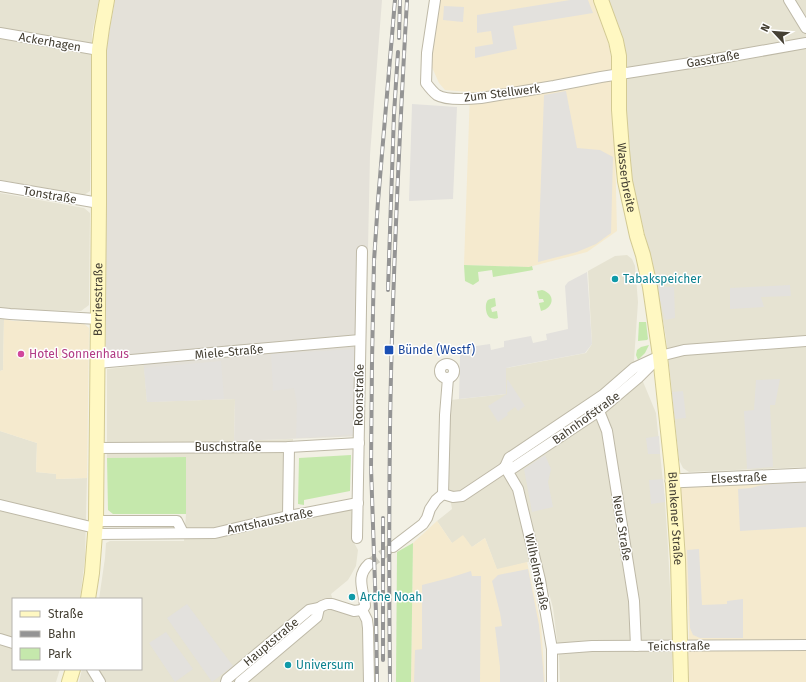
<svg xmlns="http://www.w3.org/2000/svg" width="806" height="682" viewBox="0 0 806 682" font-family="'Fira Sans',sans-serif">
<rect width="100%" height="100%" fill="#f2f0e4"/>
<g fill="#e6e3d2">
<path d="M0 0H99L92 33 90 191 84 195 0 180Z"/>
<path d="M606 0H806V467L689 472 683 468 679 460 671 383 666 338 657 287 646 238 630 179Z"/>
<path d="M0 193 84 208 90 213 89 305 81 311 19 310 6 308 4 319 3 370 0 371Z"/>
<path d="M627 255 632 259 635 266 638 302 634 360 656 413 665 502 668 547 672 630V682H560L559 656 553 608 540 559 497 570 485 538 472 547 452 543 437 521 452 509 448 486 449 438 451 400 506 394V368L586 353 592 344 588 271 615 256Z"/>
<path d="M144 365 147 402 235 399 234 441 293 439V520L346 509 351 510 353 514 352 539 358 550 356 566 351 575 348 580 331 594 336 610 358 617 363 622 364 682H79L82 669H141V599H99L105 558 106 543 110 541H184L186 514V457L107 458V369Z"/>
<path d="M0 431 37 443 36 472 57 474V479L87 478 85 558 80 599H13V669H60L56 682H0Z"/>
</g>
<g fill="#f5eace">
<path d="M440 0H595L606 31 611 57 615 149 617 231 587 252 529 267 464 265 470 92 445 90 439 83 430 63 433 36 439 9Z"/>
<path d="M4 319 13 321 83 323 89 328 87 478 56 479V474L36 472 37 443 0 431V371L3 370Z"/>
<path d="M806 479V682H688V666L689 628 680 488 770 480Z"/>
<path d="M437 521 452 543 463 535 472 547 485 538 497 569 527 562 541 625 545 682H411L413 543Z"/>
</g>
<path fill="#e4e1d9" d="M115 0H382L370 155 364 436 234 441 235 399 147 402 143 355 106 358V50Z"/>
<g fill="#c5e8ac">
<path d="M464 265 529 267 532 266 533 270 493 277 492 270 478 272 479 281 473 285 465 281Z"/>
<path d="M542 290C556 294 554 308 541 311L539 303 544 302 543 299H539L537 291Z"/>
<path d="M495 298 496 306 491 308 492 312 497 311 498 318C496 319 494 319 491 318 486 317 484 304 488 300 490 299 493 298 495 298Z"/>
<path d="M639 322H646L648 339 647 340 638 341Z"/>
<path d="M649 345 645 353 638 360 636 355 637 350 641 347Z"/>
<path d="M351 455 350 491 304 500V505L298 504 299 458Z"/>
<path d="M186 457V514H113L108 510 107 458Z"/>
<path d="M413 543 411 682H396L397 552Z"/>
</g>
<g fill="#e3e1dd">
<path d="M570 0H588L593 13 513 26 517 49 475 58V47L493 44 491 31 477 33V15Z"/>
<path d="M444 6 464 7 463 22 443 20Z"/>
<path d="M566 91 577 148 600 150 613 157 611 233 596 244 577 252 538 262 544 95Z"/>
<path d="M412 104 457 107 453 199 409 201Z"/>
<path d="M587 272 592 344 585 353 506 368V394L459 399 460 356 465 350 469 347 490 344 491 350 504 347V341L531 336 533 343 547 340 546 334 568 329 565 286 568 282Z"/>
<path d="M790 285 791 296 761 297 764 307 730 309V288Z"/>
<path d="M657 287H674L675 318 665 320Z"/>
<path d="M356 349V434L296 438 297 404 294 388 273 391 271 354Z"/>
<path d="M221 361 224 399 147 402 144 368Z"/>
<path d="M780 379 775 405H770L773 467 747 469 744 411 754 410 756 380Z"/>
<path d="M507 380H508L525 406 518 411 515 407 507 413 508 415 498 422 488 406 507 394Z"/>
<path d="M683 391 686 418 675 419 672 392Z"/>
<path d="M659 436 660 454H648L646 438Z"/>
<path d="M545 455 551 469 548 482 553 507 532 512 524 469Z"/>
<path d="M663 479 665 502 651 504 649 480Z"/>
<path d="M806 482V527L740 531 738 489 751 488 758 486 771 484Z"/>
<path d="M699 549 702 605 727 604V601L743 599V638H700L693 635 690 628 687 550Z"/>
<path d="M528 569 539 625 543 668 544 682H500V667L495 627 502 626 500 613 492 581 498 575Z"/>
<path d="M471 571 472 576H481L480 682H414L415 650 422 649V585L449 578Z"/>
<path d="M187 604 233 666 212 682 167 618Z"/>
<path d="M166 632 193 669 175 682 149 643Z"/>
</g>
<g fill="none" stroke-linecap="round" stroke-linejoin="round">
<path stroke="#cfcdc1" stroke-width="10" stroke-dasharray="10 5" stroke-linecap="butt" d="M369 564 393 547"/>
<defs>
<g id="minor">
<path d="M435 0 427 53 426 83C429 87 433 92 437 95 447 101 470 99 481 98L554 86 601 77 710 60 806 43"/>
<path d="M789 0 806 28"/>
<path d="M0 33 99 50"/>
<path d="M0 186 99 203"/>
<path d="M0 313 10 314 98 319"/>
<path d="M97 363 360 340"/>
<circle cx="447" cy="371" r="7"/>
<path d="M599 411 607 431 634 601 636 646"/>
<path d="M97 448 289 447 359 443"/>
<path d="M505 467 518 489 540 580 552 649V682"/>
<path d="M505 467 513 468 599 411 638 378 655 361"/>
<path d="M443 494 453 497 462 496 501 470 505 467 509 458 603 395 634 368 660 356 684 350 806 341"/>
<path d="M443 494 445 415 448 378"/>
<path d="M0 505 95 528"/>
<path d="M288 516 289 447"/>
<path d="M96 521H177L183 533"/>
<path d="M95 534 215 533 288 516 306 513 358 503"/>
<path d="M357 538C359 443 360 347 362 251"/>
<path d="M393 547 423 524 427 518 430 509 436 500 443 494"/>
<path d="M362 610 367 620 368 628 369 682"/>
<path d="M362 610 365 606C364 590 355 577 369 564"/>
<path d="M0 639 13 643"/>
<path d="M552 649 592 646 806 645"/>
<path d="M92 669 100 682"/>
<path d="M226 682 227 679 309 610 319 608 322 606 327 604H332L354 611 362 610"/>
<path d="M240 682 317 617 319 608"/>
</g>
<g id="tertiary">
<path id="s1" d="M672 481 806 475"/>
</g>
<g id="secondary">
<path id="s2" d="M601 0 616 41 619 56V110L622 150 625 181 637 236 643 255 650 287 660 356 672 469 678 560 681 682"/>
<path id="s3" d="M88 599 92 573 96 521 99 203V50L102 28 107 0"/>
<path d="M69 682 73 669"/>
</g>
</defs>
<use href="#minor" stroke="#beb9a7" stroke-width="12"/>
<use href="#tertiary" stroke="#beb9a7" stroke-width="15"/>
<use href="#secondary" stroke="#d3ca93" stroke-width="16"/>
<use href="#minor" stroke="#fff" stroke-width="10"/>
<use href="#tertiary" stroke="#fff" stroke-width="13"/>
<use href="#secondary" stroke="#fff8c2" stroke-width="14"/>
<defs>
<g id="rail">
<path d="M399 38 400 0"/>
<path d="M388 290 394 114 398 52"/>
<path d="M383 518V660"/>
<path d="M377 682 376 613 371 467 372 361 374 261 378 201 395 0"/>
<path d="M390 682C389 597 389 513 390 428 392 285 399 143 407 0"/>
</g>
</defs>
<use href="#rail" stroke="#949494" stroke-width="4"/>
<use href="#rail" stroke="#fff" stroke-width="2.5" stroke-dasharray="8" stroke-linecap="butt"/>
</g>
<g fill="#0f9aa8" stroke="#fff" stroke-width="1.5">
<circle cx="615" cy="279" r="4"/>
<circle cx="352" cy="597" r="4"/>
<circle cx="288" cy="665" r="4"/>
</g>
<rect fill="#1a4fb4" stroke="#fff" stroke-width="1.5" x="384" y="345" width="10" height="10" rx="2"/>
<circle fill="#d1479c" stroke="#fff" stroke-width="1.5" cx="21" cy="354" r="4"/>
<g text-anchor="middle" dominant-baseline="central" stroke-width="3" stroke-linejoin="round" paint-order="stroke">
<g font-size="12" fill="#454034" stroke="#fff">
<text transform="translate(50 42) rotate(10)">Ackerhagen</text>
<text transform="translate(713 59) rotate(-10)">Gasstraße</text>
<text transform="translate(502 93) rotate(-7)">Zum Stellwerk</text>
<text stroke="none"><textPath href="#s2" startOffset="181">Wasserbreite</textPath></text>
<text transform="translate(50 195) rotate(10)">Tonstraße</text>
<text stroke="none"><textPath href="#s3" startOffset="300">Borriesstraße</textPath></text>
<text transform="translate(229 352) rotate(-5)">Miele-Straße</text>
<text transform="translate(359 395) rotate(-89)">Roonstraße</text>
<text transform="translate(586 418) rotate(-36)">Bahnhofstraße</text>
<text x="228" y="447">Buschstraße</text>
<text stroke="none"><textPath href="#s1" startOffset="67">Elsestraße</textPath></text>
<text stroke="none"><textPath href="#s2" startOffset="526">Blankener Straße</textPath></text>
<text transform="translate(270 521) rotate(-12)">Amtshausstraße</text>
<text transform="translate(622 528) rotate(81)">Neue Straße</text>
<text transform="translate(537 572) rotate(78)">Wilhelmstraße</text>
<text transform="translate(271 642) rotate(-40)">Hauptstraße</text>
<text transform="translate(679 646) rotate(-1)">Teichstraße</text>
</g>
<g font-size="12" fill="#0d838f" stroke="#fff" text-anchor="start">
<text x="623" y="279">Tabakspeicher</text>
<text x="360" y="597">Arche Noah</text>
<text x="296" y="665">Universum</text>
</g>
<g font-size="12" fill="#164399" stroke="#fff" text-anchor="start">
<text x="398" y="350">Bünde (Westf)</text>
</g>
<g font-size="12" fill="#b23c85" stroke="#fff" text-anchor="start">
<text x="29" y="354">Hotel Sonnenhaus</text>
</g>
</g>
<rect x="12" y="598" width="130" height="72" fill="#ffffff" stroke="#b5b3ae"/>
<rect x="20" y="611" width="20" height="6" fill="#fff8c2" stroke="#b5b3ae"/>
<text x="48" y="618" font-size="12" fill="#454034">Straße</text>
<rect x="20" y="631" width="20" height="6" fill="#949494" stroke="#b5b3ae"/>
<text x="48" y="638" font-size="12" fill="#454034">Bahn</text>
<rect x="20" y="648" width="20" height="12" fill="#c5e8ac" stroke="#b5b3ae"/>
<text x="48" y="658" font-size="12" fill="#454034">Park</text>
<g transform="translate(774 32) rotate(296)" stroke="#ffffff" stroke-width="3" paint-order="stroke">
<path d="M0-3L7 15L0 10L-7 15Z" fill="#454034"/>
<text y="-6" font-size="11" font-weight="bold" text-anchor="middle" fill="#454034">N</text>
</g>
</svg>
